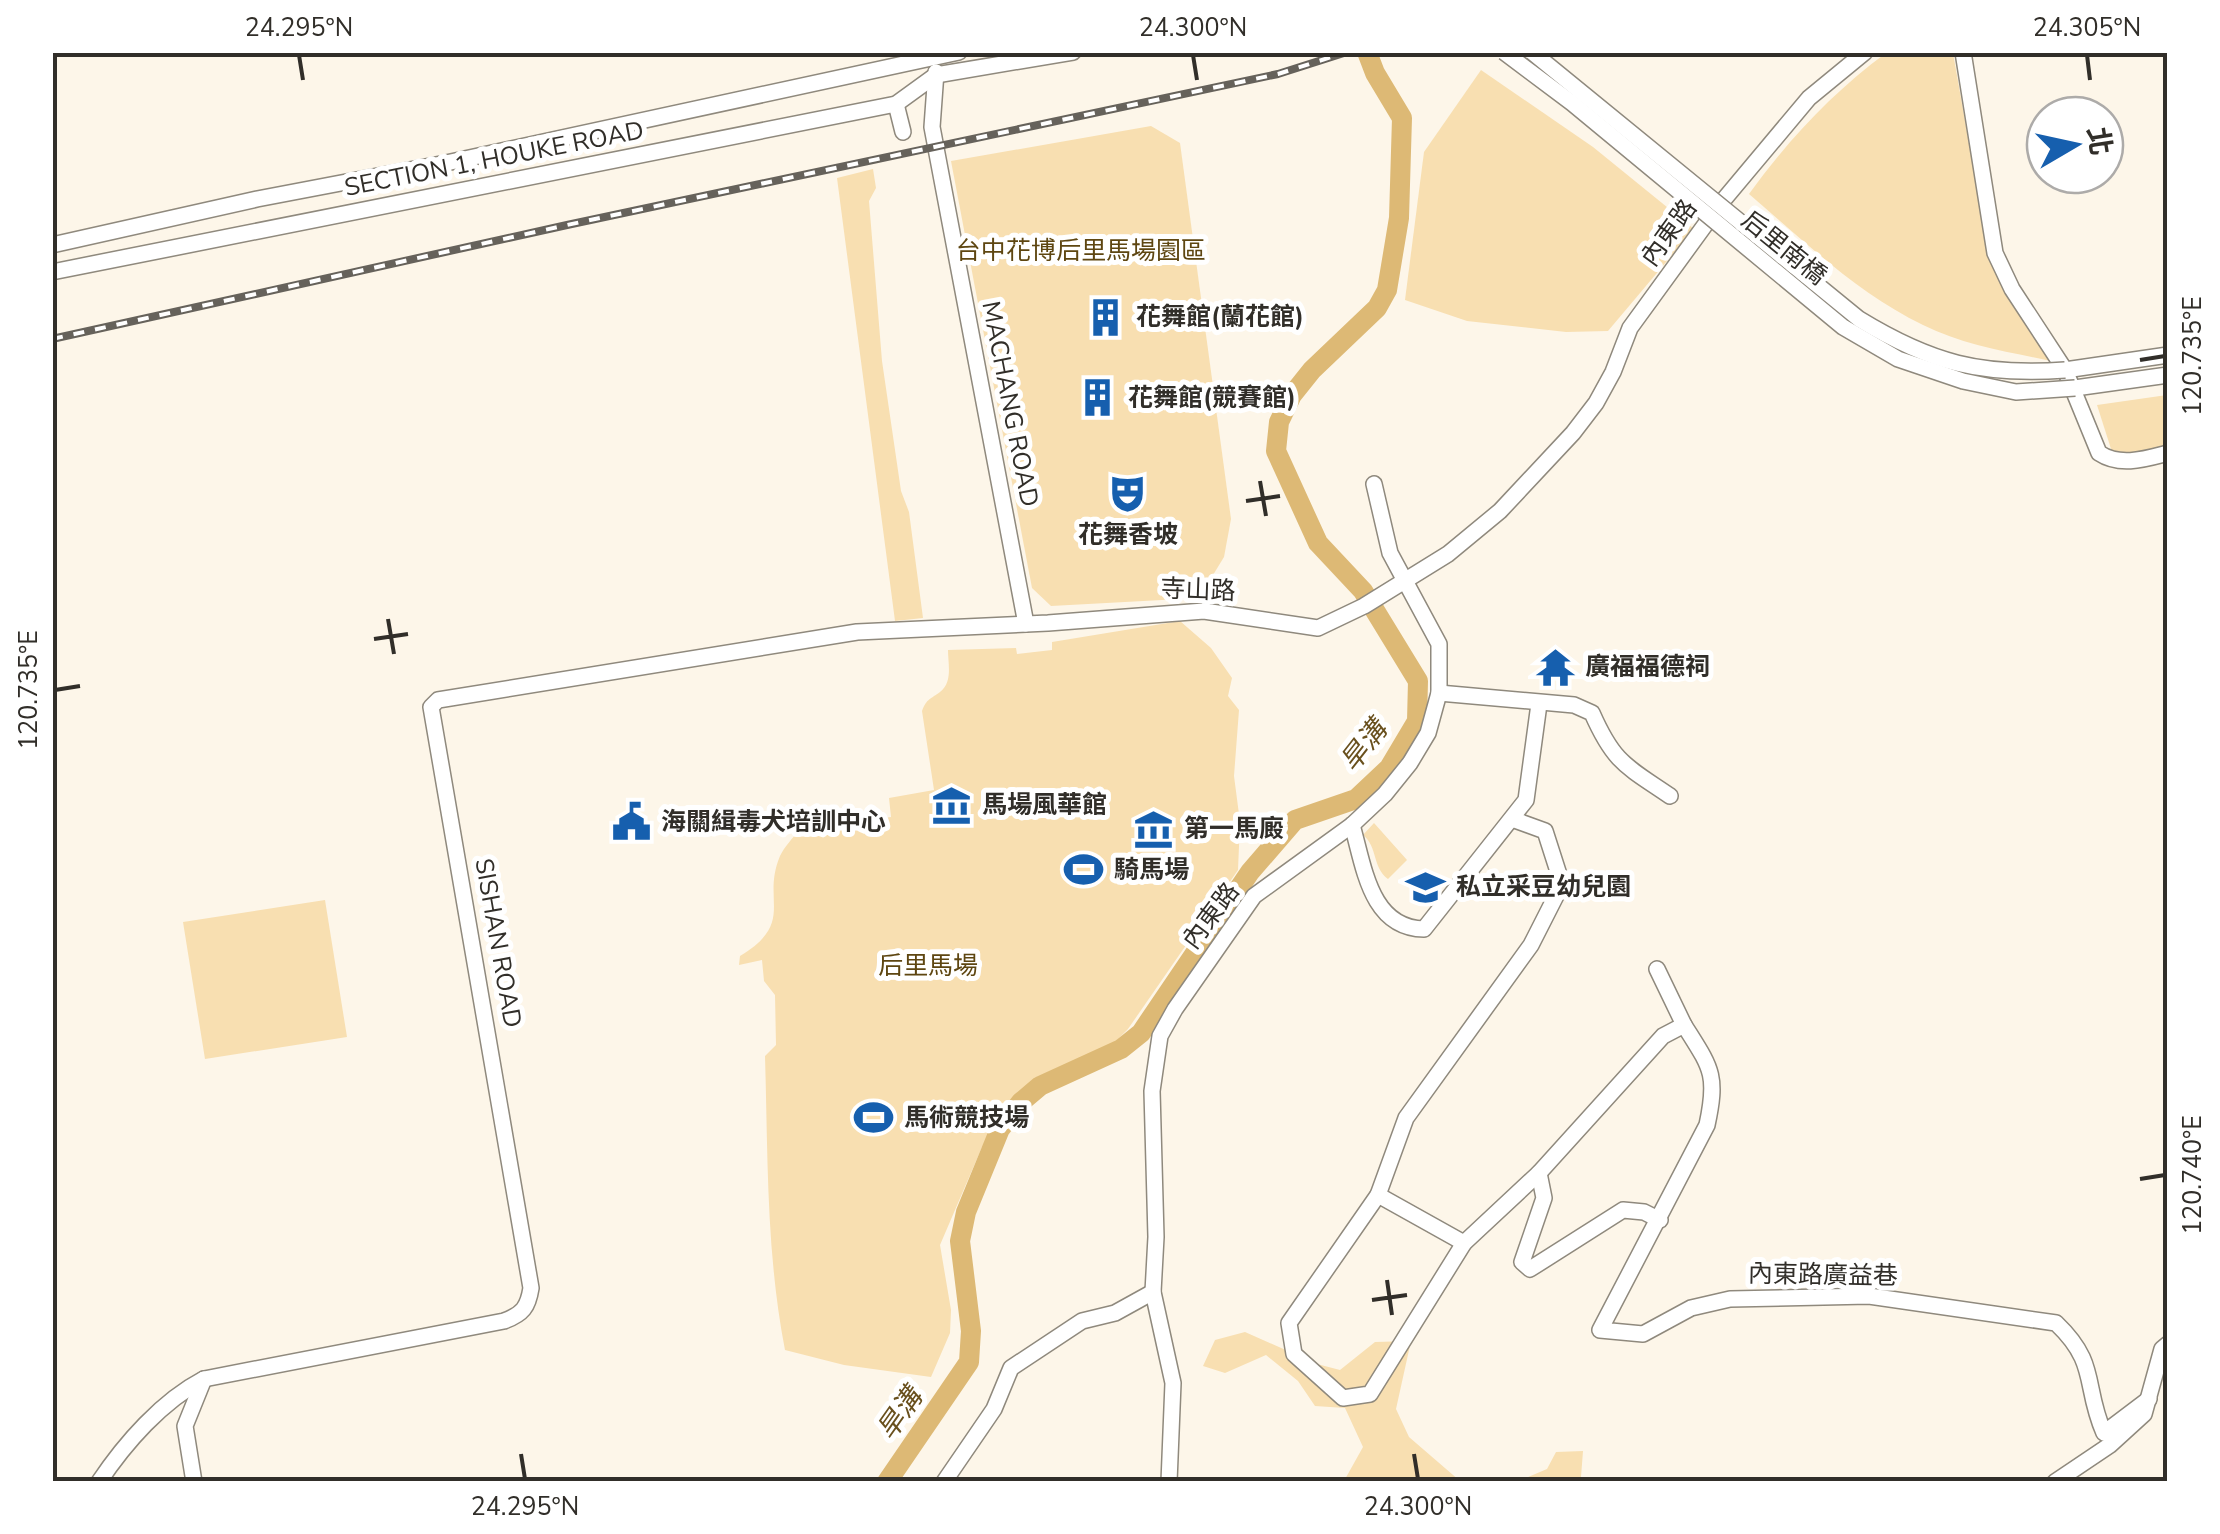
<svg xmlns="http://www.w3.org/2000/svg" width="2220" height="1534" viewBox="0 0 2220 1534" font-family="'Nunito Sans','Noto Sans TC',sans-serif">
<rect width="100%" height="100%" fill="#fdf6e9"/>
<g fill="#f8dfb1">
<path d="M1886 53H1953L1989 257 2051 361C2009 352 1963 345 1923 325 1857 293 1805 242 1749 194 1789 139 1832 93 1886 53Z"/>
<path d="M1481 70 1593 147 1694 229 1608 331 1566 332 1467 321 1405 300 1424 152Z"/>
<path d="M1151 126 1180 143 1231 519 1224 557 1199 598 1051 606 1032 588 951 161Z"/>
<path d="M873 169 876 188 869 201 882 361 901 491 909 512 923 618 895 621 837 178Z"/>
<path d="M2167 395V450L2130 456 2112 452 2097 405Z"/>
<path d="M1180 621 1211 648 1232 678 1228 696 1239 710 1234 776 1240 822 1238 870 1128 1029 1115 1042 1035 1078 1017 1095 982 1147 940 1245 951 1310 950 1333 931 1377 844 1365 785 1350C766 1253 768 1154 765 1056L776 1045 775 995 764 981 762 960 739 965 740 956C796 922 761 901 780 856 784 847 793 838 799 830L891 817 889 798 934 790 922 711C927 698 931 699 940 692 953 682 948 664 948 650L1016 648 1017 654 1052 650V642Z"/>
<path d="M1374 823 1407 860 1388 879C1372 867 1378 847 1363 835Z"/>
<path d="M325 900 347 1037 205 1059 183 922Z"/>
<path d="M1245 1332 1317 1364 1340 1370 1375 1342 1411 1341 1396 1409 1409 1437 1460 1481H1344L1363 1447 1345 1408 1315 1406 1298 1381 1266 1355 1225 1373 1203 1366 1215 1340Z"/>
<path d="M1583 1451 1581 1477 1558 1481H1519L1547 1469 1556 1452Z"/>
</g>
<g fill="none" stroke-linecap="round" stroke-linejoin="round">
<path stroke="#ddb975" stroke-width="20" d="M887 1482 969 1362 971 1331 960 1241 966 1212 1000 1129 1021 1102 1040 1086 1121 1049 1141 1033 1250 872 1295 820 1356 799 1389 768 1417 721 1418 681 1363 591 1318 543 1276 451 1279 422 1292 395 1312 370 1377 308 1387 290 1399 218 1402 118 1375 73 1367 52"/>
<defs>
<g id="minor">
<path d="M1963 52 1995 253 2012 289 2065 370 2099 453C2120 467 2145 459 2168 453"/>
<path d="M936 72 932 127 1026 624"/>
<path d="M896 104 903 132"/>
<path d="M52 245 257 199 446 163 959 52"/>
<path d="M52 272 896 104 936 75 1073 52"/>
<path d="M2065 370 2168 355"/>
<path d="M2075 388 2168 375"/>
<path d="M1439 693 1574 705 1592 713C1614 763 1626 766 1670 796"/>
<path d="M1512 819 1545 831 1562 884 1531 945 1406 1118 1378 1195 1289 1323 1294 1354 1343 1398 1370 1394 1464 1243 1539 1173 1663 1036 1684 1025C1711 1068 1718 1074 1707 1125L1600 1330 1643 1334 1691 1308 1730 1299 1869 1296 2056 1323C2099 1364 2083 1385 2104 1433L2149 1399"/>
<path d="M1352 825C1364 866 1370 928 1424 929L1526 800 1539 704"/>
<path d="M1657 969 1684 1025"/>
<path d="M1539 1173 1544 1198 1522 1262 1530 1269 1623 1210 1644 1212 1660 1220"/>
<path d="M1378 1195 1464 1243"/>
<path d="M99 1482C125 1443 162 1401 204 1379L504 1321C523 1314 528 1307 531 1288L431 707 438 700 857 632 1048 623 1204 611 1318 628 1364 606 1448 554 1500 511 1573 433 1596 403 1613 372 1630 328 1721 203 1809 98 1865 52"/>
<path d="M194 1482 185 1426 204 1379"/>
<path d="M944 1482 994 1409 1011 1368 1082 1321 1115 1313 1153 1292"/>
<path d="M1169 1482 1173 1383 1153 1292 1156 1237 1152 1091 1160 1036 1175 1009 1254 896 1352 825 1385 794 1410 763 1428 733 1439 693V644L1390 553 1374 484"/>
<path d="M2055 1482 2110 1445 2144 1414 2162 1349 2168 1344"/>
</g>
</defs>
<use href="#minor" stroke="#8f897d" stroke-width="18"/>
<use href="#minor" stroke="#fff" stroke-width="15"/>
<defs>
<path id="rail" d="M52 339 567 225 1278 74 1347 52"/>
</defs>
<use href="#rail" stroke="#66625b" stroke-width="8"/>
<use href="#rail" stroke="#fff" stroke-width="4" stroke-dasharray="11" stroke-linecap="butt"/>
<defs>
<g id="minor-bridge">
<path d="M1504 52 1572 103 1843 327 1898 359 1963 381 2016 392 2075 388"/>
<path d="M1532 52 1859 319C1931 363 1981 376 2065 370"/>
</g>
</defs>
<use href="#minor-bridge" stroke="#8f897d" stroke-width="18" stroke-linecap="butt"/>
<use href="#minor-bridge" stroke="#fff" stroke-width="15"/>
</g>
<path fill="none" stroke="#312e29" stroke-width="4" d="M299 55 303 80M1193 55 1197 80M2087 55 2090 80M2140 360 2165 356M1260 481 1266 516M1246 501 1280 496M388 619 394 654M374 639 408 634M55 690 80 686M2140 1179 2165 1175M1387 1280 1392 1315M1372 1300 1407 1295M521 1454 525 1479M1414 1454 1418 1479"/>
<defs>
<symbol id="building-bare" viewBox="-9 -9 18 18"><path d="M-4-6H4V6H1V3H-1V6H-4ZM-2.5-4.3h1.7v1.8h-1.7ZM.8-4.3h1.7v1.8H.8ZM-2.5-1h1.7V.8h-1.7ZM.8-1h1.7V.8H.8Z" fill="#165fae" stroke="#fff" stroke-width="2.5" paint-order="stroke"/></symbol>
<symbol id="theatre-bare" viewBox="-9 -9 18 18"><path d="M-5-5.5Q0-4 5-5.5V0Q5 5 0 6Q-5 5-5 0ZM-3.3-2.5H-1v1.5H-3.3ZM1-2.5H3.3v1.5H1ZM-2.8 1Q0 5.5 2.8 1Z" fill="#165fae" stroke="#fff" stroke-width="2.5" paint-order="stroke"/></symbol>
<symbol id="temple-bare" viewBox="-9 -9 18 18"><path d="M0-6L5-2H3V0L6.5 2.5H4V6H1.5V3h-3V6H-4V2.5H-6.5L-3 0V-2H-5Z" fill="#165fae" stroke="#fff" stroke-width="2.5" paint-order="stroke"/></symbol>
<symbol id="museum-bare" viewBox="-9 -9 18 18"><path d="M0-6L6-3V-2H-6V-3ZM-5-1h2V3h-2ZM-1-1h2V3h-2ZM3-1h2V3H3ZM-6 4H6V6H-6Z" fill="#165fae" stroke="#fff" stroke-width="2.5" paint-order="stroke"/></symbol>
<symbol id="civic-bare" viewBox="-9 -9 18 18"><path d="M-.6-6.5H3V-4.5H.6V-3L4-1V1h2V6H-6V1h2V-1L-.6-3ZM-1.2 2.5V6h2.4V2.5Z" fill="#165fae" stroke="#fff" stroke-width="2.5" paint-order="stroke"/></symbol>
<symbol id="stadium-bare" viewBox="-9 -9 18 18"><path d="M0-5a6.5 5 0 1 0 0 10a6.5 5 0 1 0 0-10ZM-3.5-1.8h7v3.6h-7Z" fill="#165fae" stroke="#fff" stroke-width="2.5" paint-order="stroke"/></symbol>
<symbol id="school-bare" viewBox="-9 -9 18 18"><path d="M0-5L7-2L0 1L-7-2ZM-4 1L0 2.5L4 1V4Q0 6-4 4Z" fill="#165fae" stroke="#fff" stroke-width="2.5" paint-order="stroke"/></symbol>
</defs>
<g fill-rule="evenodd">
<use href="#building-bare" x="1078" y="290" width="55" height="55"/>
<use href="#building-bare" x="1070" y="370" width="55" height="55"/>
<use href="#theatre-bare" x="1100" y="466" width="55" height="55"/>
<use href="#temple-bare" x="1528" y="640" width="55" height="55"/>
<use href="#museum-bare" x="924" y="778" width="55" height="55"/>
<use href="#civic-bare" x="604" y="794" width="55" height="55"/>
<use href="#museum-bare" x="1126" y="802" width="55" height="55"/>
<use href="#stadium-bare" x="1056" y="842" width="55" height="55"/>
<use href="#school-bare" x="1398" y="860" width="55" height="55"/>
<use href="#stadium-bare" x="846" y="1090" width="55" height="55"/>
</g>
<g text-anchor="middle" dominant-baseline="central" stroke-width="10" stroke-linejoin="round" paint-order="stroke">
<g font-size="25" fill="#312e29" stroke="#fff">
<text transform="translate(494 159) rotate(-11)">SECTION 1, HOUKE ROAD</text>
<text transform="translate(1669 233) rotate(-54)">內東路</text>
<text transform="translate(1784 248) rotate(39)">后里南橋</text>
<text transform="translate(1010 404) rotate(79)">MACHANG ROAD</text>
<text transform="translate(1198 590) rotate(2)">寺山路</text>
<text transform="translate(1211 916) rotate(-53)">內東路</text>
<text transform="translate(498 943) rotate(80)">SISHAN ROAD</text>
<text transform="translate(1823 1275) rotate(1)">內東路廣益巷</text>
</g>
<g font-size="25" fill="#5e4611" stroke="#fff">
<text x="1081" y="251">台中花博后里馬場園區</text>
<text x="928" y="966">后里馬場</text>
</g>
<g font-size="25" font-weight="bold" fill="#312e29" stroke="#fff" text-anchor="start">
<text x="1136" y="317">花舞館(蘭花館)</text>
<text x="1128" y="398">花舞館(競賽館)</text>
<text x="1128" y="535" text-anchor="middle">花舞香坡</text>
<text x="1585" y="667">廣福福德祠</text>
<text x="982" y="805">馬場風華館</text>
<text x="661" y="822">海關緝毒犬培訓中心</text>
<text x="1184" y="829">第一馬廄</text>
<text x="1114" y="870">騎馬場</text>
<text x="1456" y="887">私立采豆幼兒園</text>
<text x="904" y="1118">馬術競技場</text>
</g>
<g font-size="28" font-style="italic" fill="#69501d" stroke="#fff">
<text transform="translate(1364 746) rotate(-52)">旱溝</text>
<text transform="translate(900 1414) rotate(-55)">旱溝</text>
</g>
</g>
<rect width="2220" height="1534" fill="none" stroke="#ffffff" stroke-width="110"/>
<g transform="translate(2075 145) rotate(81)"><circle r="48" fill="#ffffff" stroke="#adaba9" stroke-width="2.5"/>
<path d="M0-8L18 38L0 25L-18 38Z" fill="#165fae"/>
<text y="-15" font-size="28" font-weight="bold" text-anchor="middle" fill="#312e29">北</text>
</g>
<rect x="55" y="55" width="2110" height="1424" fill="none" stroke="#312e29" stroke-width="4"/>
<g font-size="25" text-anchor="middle" fill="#312e29">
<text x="299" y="36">24.295°N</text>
<text x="1193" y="36">24.300°N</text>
<text x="2087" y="36">24.305°N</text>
<text transform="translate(2192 356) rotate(-90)" y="9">120.735°E</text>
<text transform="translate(28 690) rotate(-90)" y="9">120.735°E</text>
<text transform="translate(2192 1175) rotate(-90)" y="9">120.740°E</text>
<text x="525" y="1515">24.295°N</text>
<text x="1418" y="1515">24.300°N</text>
</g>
</svg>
